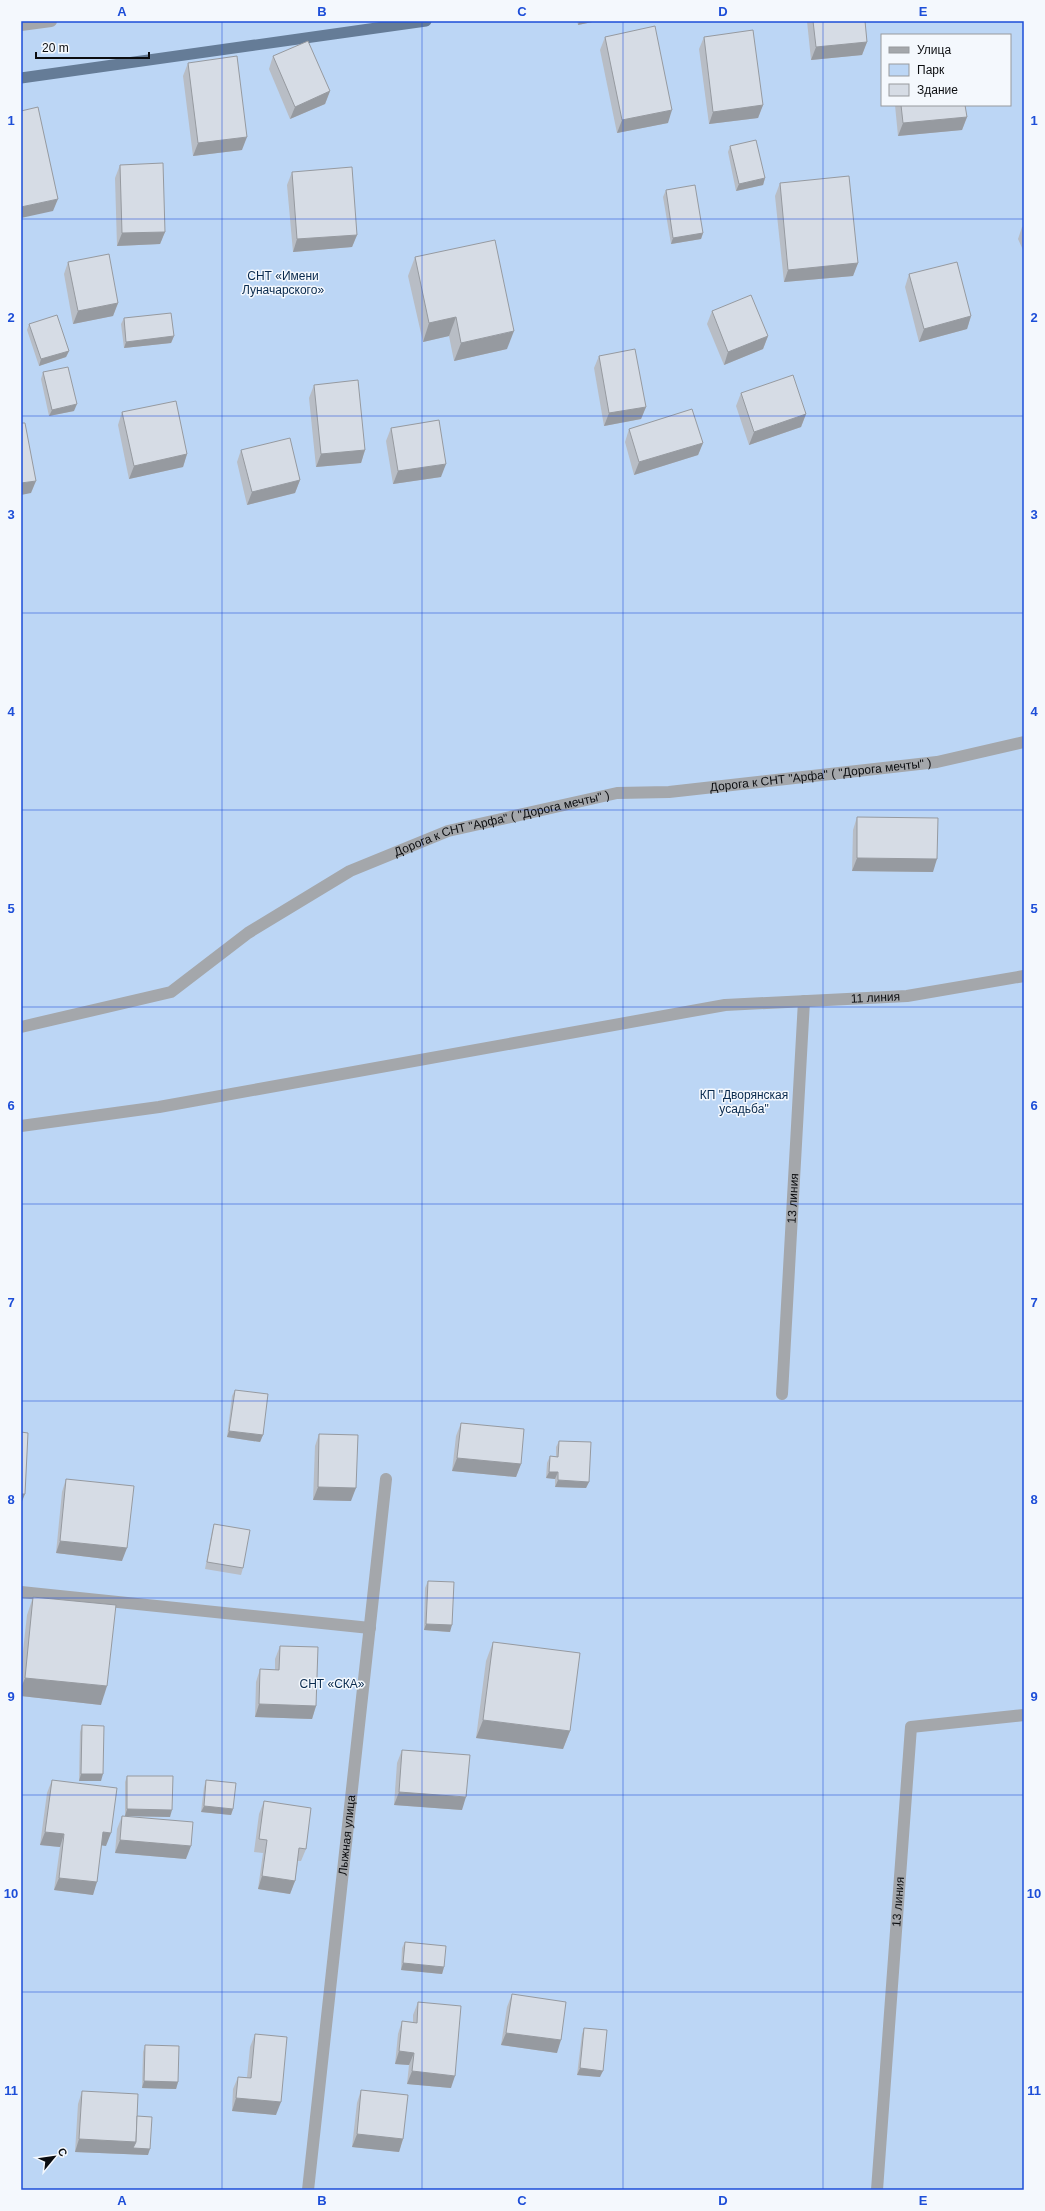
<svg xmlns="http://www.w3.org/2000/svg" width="1045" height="2211" viewBox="0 0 1045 2211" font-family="Arial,sans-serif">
<rect width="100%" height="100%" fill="#f4f8fd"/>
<path fill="#bcd6f5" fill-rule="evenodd" d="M21 21H1024V2190H21ZM882 35H1010V105H882Z"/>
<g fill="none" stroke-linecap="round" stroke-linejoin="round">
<path stroke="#657c97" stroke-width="11" d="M21 78 426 21"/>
<g stroke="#a4a7ab" stroke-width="12">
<path d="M21 25 51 21"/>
<path id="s1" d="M21 1027 171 992 248 933 350 871 448 831 617 793 669 792 937 762 1024 742"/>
<path id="s2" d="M21 1126 159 1107 725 1005 907 996 1024 976"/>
<path id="s3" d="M782 1394 804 1001"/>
<path d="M21 1592 370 1628"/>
<path id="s4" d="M308 2190 386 1479"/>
<path id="s5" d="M877 2190 911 1727 1024 1715"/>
</g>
</g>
<g fill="#b8bdc5">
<path d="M577 21H597L578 25Z"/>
<path d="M807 21H865L867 42 862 55 811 60Z"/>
<path d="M605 37 668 123 617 133 600 50Z"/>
<path d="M704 37 763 105 758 118 709 124 699 49Z"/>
<path d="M273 56 330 91 325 104 290 119 269 69Z"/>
<path d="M188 63 242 150 193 156 183 76Z"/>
<path d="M895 105H965L967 117 962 130 898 136Z"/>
<path d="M730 146 765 178 763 185 736 191 728 152Z"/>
<path d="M120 165 165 232 160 244 117 246 115 178Z"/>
<path d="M292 172 357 235 352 247 293 252 287 185Z"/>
<path d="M780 183 858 263 853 276 784 282 775 196Z"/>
<path d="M666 190 703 233 701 239 671 244 663 197Z"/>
<path d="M1024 226V252L1018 239 1022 227Z"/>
<path d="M415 257 507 349 454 361 449 336 423 342 408 276Z"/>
<path d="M68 262 118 303 113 316 73 324 64 274Z"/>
<path d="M909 274 971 316 967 329 919 342 905 287Z"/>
<path d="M712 311 768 336 763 349 724 365 707 324Z"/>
<path d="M124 318 174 336 171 343 124 348 121 324Z"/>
<path d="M29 324 69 351 66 357 39 366 27 330Z"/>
<path d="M599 356 646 407 641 419 604 426 594 368Z"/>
<path d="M43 372 74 411 49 416 41 379Z"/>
<path d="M314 385 365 450 361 463 316 467 309 398Z"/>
<path d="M741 393 806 414 801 427 749 445 736 406Z"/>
<path d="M122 412 187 454 183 467 129 479 118 425Z"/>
<path d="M391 428 441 477 393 484 386 441Z"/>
<path d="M629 429 703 443 698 455 634 475 625 442Z"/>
<path d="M241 450 300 480 295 493 247 505 237 462Z"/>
<path d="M857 817 933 872 852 871 853 830Z"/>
<path d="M235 1390 263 1435 260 1442 227 1437 232 1396Z"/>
<path d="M461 1423 521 1464 516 1477 452 1471 456 1436Z"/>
<path d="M319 1434 351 1501 313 1500 315 1446Z"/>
<path d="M559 1441 589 1482 586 1488 555 1487V1479L546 1478 547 1463 550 1456H556V1447Z"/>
<path d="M66 1479 122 1561 56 1553 62 1492Z"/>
<path d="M214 1524 243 1568 241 1575 205 1569 212 1531Z"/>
<path d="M428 1581 450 1632 424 1630 425 1588Z"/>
<path d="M33 1597 101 1705 21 1696V1669L27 1615Z"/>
<path d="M493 1642 570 1731 563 1749 476 1738 486 1661Z"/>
<path d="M280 1646 316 1706 312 1719 255 1717 256 1682 260 1669 275 1670V1659Z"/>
<path d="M82 1725 101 1781H79L80 1732Z"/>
<path d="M402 1750 462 1810 394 1805 397 1763Z"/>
<path d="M127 1776 170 1817 125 1816V1782Z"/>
<path d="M52 1780 106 1846 102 1845 93 1895 54 1890 60 1847 40 1845 47 1793Z"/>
<path d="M206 1780 233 1809 231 1815 201 1812 204 1787Z"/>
<path d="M264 1801 306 1849 301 1861H298L295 1881 290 1894 258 1889 263 1853 254 1852 259 1814Z"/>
<path d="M122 1816 186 1859 115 1853 117 1829Z"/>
<path d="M405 1942 444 1967 442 1974 401 1970 402 1948Z"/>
<path d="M512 1994 557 2053 501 2045 507 2007Z"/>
<path d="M418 2002 451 2088 407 2084 409 2065 395 2064 398 2034 402 2021 413 2022V2015Z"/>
<path d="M584 2028 600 2077 577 2075 582 2034Z"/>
<path d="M255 2034 276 2115 232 2111 233 2089 238 2077H247L250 2047Z"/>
<path d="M145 2045 178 2082 176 2089 142 2088 143 2052Z"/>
<path d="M361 2090 403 2139 399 2152 352 2147 357 2103Z"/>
<path d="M82 2091 137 2116 148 2155 75 2152 78 2104Z"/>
</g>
<g fill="#969aa0">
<path d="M579 21H597L578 25Z"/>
<path d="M867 42 862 55 811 60 816 47Z"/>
<path d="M330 91 325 104 290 119 295 107Z"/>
<path d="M763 105 758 118 709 124 713 112Z"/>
<path d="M672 110 668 123 617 133 622 120Z"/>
<path d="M967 117 962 130 898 136 903 123Z"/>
<path d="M247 137 242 150 193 156 198 143Z"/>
<path d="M765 178 763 185 736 191 739 184Z"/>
<path d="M58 199 53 211 21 218V207Z"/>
<path d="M165 232 160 244 117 246 122 233Z"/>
<path d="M703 233 701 239 671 244 673 238Z"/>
<path d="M357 235 352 247 293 252 297 239Z"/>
<path d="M858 263 853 276 784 282 788 270Z"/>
<path d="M118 303 113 316 73 324 78 311Z"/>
<path d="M971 316 967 329 919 342 924 329Z"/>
<path d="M456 317 449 336 423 342 429 323Z"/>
<path d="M514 331 507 349 454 361 461 343Z"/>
<path d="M174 336 171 343 124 348 126 342Z"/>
<path d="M768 336 763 349 724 365 728 352Z"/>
<path d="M69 351 66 357 39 366 41 359Z"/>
<path d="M77 404 74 411 49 416 52 410Z"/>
<path d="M646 407 641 419 604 426 609 413Z"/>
<path d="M806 414 801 427 749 445 754 432Z"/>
<path d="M703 443 698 455 634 475 639 462Z"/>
<path d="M365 450 361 463 316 467 321 454Z"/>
<path d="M187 454 183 467 129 479 134 466Z"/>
<path d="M446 464 441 477 393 484 398 471Z"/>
<path d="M300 480 295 493 247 505 252 492Z"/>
<path d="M36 481 31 493 21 495V483Z"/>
<path d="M857 858 937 859 933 872 852 871Z"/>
<path d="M229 1431 263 1435 260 1442 227 1437Z"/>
<path d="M457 1458 521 1464 516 1477 452 1471Z"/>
<path d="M549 1472H558L555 1479 546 1478Z"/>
<path d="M558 1480 589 1482 586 1488 555 1487Z"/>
<path d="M318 1487 356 1488 351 1501 313 1500Z"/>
<path d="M21 1494H25L21 1504Z"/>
<path d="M60 1541 127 1548 122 1561 56 1553Z"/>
<path d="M426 1624 452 1625 450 1632 424 1630Z"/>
<path d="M25 1678 107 1686 101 1705 21 1696V1688Z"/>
<path d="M259 1704 316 1706 312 1719 255 1717Z"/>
<path d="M483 1720 570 1731 563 1749 476 1738Z"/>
<path d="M81 1774H103L101 1781H79Z"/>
<path d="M399 1792 466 1797 462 1810 394 1805Z"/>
<path d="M204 1806 233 1809 231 1815 201 1812Z"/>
<path d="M127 1809 172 1810 170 1817 125 1816Z"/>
<path d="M45 1832 64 1834 60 1847 40 1845Z"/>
<path d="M103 1832 111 1833 106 1846 99 1845Z"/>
<path d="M120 1840 191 1846 186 1859 115 1853Z"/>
<path d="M262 1876 295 1881 290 1894 258 1889Z"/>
<path d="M59 1878 97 1882 93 1895 54 1890Z"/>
<path d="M403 1963 444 1967 442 1974 401 1970Z"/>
<path d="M506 2033 561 2040 557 2053 501 2045Z"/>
<path d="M399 2051 414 2053 409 2065 395 2064Z"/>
<path d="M580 2068 603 2071 600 2077 577 2075Z"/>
<path d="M412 2071 455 2076 451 2088 407 2084Z"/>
<path d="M144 2081 178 2082 176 2089 142 2088Z"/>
<path d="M236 2098 281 2102 276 2115 232 2111Z"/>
<path d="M357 2134 403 2139 399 2152 352 2147Z"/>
<path d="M79 2139 136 2142 150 2149 148 2155 75 2152Z"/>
</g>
<g fill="#d6dce5" stroke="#969aa0">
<path d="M813 21H865L867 42 816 47Z"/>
<path d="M655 26 672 110 622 120 605 37Z"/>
<path d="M753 30 763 105 713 112 704 37Z"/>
<path d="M308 41 330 91 295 107 273 56Z"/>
<path d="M237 56 247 137 198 143 188 63Z"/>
<path d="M901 105H965L967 117 903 123Z"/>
<path d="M38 107 58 199 21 207V111Z"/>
<path d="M756 140 765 178 739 184 730 146Z"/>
<path d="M163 163 165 232 122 233 120 165Z"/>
<path d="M352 167 357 235 297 239 292 172Z"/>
<path d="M849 176 858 263 788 270 780 183Z"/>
<path d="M695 185 703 233 673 238 666 190Z"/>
<path d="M495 240 514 331 461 343 456 317 429 323 415 257Z"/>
<path d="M109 254 118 303 78 311 68 262Z"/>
<path d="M957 262 971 316 924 329 909 274Z"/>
<path d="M751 295 768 336 728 352 712 311Z"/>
<path d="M171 313 174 336 126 342 124 318Z"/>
<path d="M57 315 69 351 41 359 29 324Z"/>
<path d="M635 349 646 407 609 413 599 356Z"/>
<path d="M68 367 77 404 52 410 43 372Z"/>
<path d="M793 375 806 414 754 432 741 393Z"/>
<path d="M358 380 365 450 321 454 314 385Z"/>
<path d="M176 401 187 454 134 466 122 412Z"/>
<path d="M692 409 703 443 639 462 629 429Z"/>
<path d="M439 420 446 464 398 471 391 428Z"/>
<path d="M21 423H25L36 481 21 483Z"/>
<path d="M290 438 300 480 252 492 241 450Z"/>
<path d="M857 817 938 818 937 859 857 858Z"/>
<path d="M235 1390 268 1394 263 1435 229 1431Z"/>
<path d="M461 1423 524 1429 521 1464 457 1458Z"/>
<path d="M21 1432 28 1433 25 1494H21Z"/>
<path d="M319 1434 358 1435 356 1488 318 1487Z"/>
<path d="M559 1441 591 1442 589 1482 558 1480V1472H549L550 1456 558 1457Z"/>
<path d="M66 1479 134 1486 127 1548 60 1541Z"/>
<path d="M214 1524 250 1530 243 1568 207 1562Z"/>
<path d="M428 1581 454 1582 452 1625 426 1624Z"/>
<path d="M33 1597 116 1605 107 1686 25 1678Z"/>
<path d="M493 1642 580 1653 570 1731 483 1720Z"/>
<path d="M280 1646 318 1647 316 1706 259 1704 260 1669 279 1670Z"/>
<path d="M82 1725 104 1726 103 1774H81Z"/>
<path d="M402 1750 470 1755 466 1797 399 1792Z"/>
<path d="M127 1776H173L172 1810 127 1809Z"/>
<path d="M52 1780 117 1788 111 1833 103 1832 97 1882 59 1878 64 1834 45 1832Z"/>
<path d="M206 1780 236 1783 233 1809 204 1806Z"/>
<path d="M264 1801 311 1808 306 1849 299 1848 295 1881 262 1876 267 1840 259 1839Z"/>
<path d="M122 1816 193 1822 191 1846 120 1840Z"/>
<path d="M405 1942 446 1946 444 1967 403 1963Z"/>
<path d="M512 1994 566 2002 561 2040 506 2033Z"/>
<path d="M418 2002 461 2006 455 2076 412 2071 414 2053 399 2051 402 2021 417 2023Z"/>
<path d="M584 2028 607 2030 603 2071 580 2068Z"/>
<path d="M255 2034 287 2037 281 2102 236 2098 238 2077 251 2078Z"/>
<path d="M145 2045 179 2046 178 2082 144 2081Z"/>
<path d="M361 2090 408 2095 403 2139 357 2134Z"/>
<path d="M82 2091 138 2094 136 2142 79 2139Z"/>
<path d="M137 2116 152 2117 150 2149 133 2148 136 2142Z"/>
</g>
<path fill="none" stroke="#1d4ed8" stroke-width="1" stroke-opacity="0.55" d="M222 21V2190M422 21V2190M623 21V2190M823 21V2190M21 219H1024M21 416H1024M21 613H1024M21 810H1024M21 1007H1024M21 1204H1024M21 1401H1024M21 1598H1024M21 1795H1024M21 1992H1024"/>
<g text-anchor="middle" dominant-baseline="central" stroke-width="3" stroke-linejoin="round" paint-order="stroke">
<g font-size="12" fill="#092a4e" stroke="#f4f8fd">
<text x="283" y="276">СНТ «Имени<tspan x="283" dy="14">Луначарского»</tspan></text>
<text x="744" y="1095">КП "Дворянская<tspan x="744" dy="14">усадьба"</tspan></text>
<text x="332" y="1684">СНТ «СКА»</text>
</g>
<g font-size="12" fill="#0b0d10" stroke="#f4f8fd">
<text stroke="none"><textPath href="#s1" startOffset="854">Дорога к СНТ "Арфа" ( "Дорога мечты" )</textPath></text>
<text stroke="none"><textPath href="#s1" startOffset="530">Дорога к СНТ "Арфа" ( "Дорога мечты" )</textPath></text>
<text stroke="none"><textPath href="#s2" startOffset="865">11 линия</textPath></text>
<text stroke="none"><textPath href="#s3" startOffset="196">13 линия</textPath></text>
<text stroke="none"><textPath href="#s4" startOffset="357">Лыжная улица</textPath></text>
<text stroke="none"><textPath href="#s5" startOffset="289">13 линия</textPath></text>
</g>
</g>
<rect width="1045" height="2211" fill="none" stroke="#f4f8fd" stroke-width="44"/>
<rect x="881" y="34" width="130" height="72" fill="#f4f8fd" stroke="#979a9e"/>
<rect x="889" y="47" width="20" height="6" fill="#a4a7ab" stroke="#979a9e"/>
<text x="917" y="54" font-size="12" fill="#0b0d10">Улица</text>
<rect x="889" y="64" width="20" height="12" fill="#bcd6f5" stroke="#979a9e"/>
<text x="917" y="74" font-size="12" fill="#0b0d10">Парк</text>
<rect x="889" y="84" width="20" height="12" fill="#d6dce5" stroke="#979a9e"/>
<text x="917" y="94" font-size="12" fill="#0b0d10">Здание</text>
<g transform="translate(54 2157) rotate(61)" stroke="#f4f8fd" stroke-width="3" paint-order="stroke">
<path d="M0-3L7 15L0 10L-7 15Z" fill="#0b0d10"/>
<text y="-6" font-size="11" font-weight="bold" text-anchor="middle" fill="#0b0d10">С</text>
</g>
<path d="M36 52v6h113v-6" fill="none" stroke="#0b0d10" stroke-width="2"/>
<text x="42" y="52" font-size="12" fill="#0b0d10" stroke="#f4f8fd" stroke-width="3" paint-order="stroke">20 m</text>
<rect x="22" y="22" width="1001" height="2167" fill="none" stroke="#1d4ed8" stroke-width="1.5"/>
<g font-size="13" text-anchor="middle" font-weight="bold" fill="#1d4ed8">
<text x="122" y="16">A</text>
<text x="322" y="16">B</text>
<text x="522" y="16">C</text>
<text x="723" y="16">D</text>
<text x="923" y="16">E</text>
<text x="11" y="125">1</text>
<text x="1034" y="125">1</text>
<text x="11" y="322">2</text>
<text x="1034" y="322">2</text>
<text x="11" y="519">3</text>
<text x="1034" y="519">3</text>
<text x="11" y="716">4</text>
<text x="1034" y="716">4</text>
<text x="11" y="913">5</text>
<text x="1034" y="913">5</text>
<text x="11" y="1110">6</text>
<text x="1034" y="1110">6</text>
<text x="11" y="1307">7</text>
<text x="1034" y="1307">7</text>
<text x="11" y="1504">8</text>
<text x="1034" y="1504">8</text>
<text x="11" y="1701">9</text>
<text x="1034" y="1701">9</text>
<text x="11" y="1898">10</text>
<text x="1034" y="1898">10</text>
<text x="11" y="2095">11</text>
<text x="1034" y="2095">11</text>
<text x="122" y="2205">A</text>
<text x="322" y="2205">B</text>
<text x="522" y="2205">C</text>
<text x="723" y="2205">D</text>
<text x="923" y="2205">E</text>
</g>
</svg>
